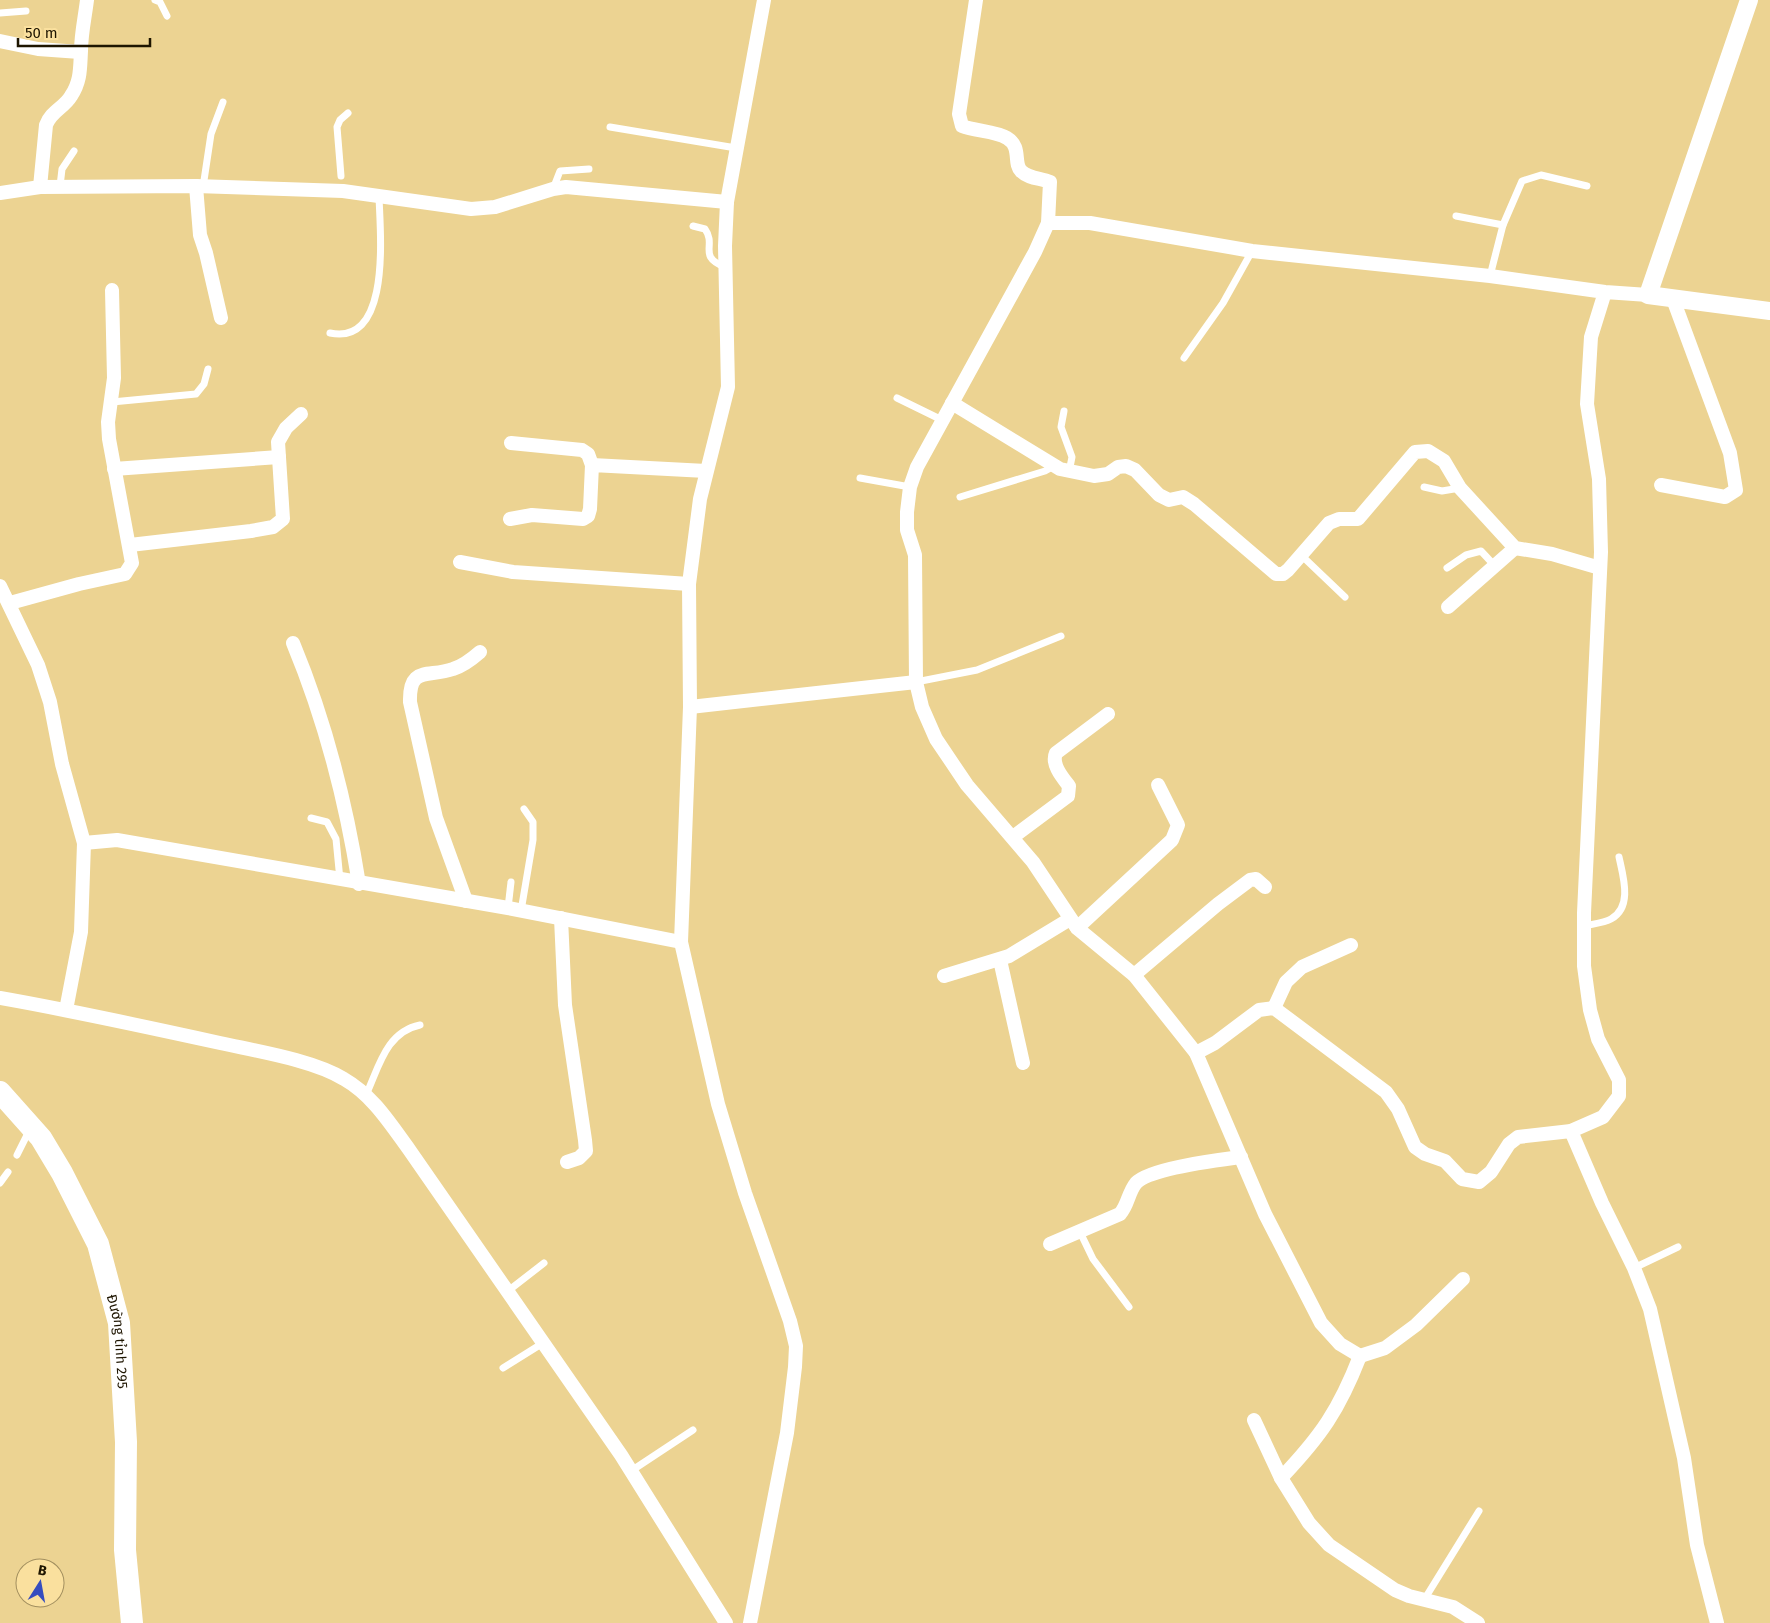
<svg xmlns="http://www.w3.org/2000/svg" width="1770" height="1623" viewBox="0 0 1770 1623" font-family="'Fira Sans',sans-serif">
<rect width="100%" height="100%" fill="#ecd392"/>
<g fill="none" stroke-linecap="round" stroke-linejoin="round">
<g stroke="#fff" stroke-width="7">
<path d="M155 0 160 2 167 16"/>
<path d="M0 13 26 11"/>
<path d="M610 127 736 148"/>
<path d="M341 176 337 127 340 120 348 113"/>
<path d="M60 186 62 169 74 151"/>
<path d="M203 187 211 134 223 102"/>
<path d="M553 189 560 171 589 169"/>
<path d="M1456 216 1503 225"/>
<path d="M693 226 705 229C717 246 697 256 725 267"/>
<path d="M1490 276 1503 225 1522 181 1541 175 1587 186"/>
<path d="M330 333C392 346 380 232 379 196"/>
<path d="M1184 358 1223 303 1252 251"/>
<path d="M897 398 942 420"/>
<path d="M112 402 196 394 204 384 208 369"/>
<path d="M1064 411 1061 427 1072 457 1069 472"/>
<path d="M860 478 910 487"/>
<path d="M1424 487 1442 491 1460 488"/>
<path d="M960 497 1045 471 1054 466"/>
<path d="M1301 555 1345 597"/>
<path d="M1447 568 1466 555 1481 551 1495 566"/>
<path d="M916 682 977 670 1061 636"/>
<path d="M311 818 327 822 336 839 340 880"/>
<path d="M508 908 511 882"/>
<path d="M521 911 533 840V822L524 809"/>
<path d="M1584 926C1592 924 1604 923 1611 919 1633 907 1623 876 1619 857"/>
<path d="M366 1095C379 1067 386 1032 420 1025"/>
<path d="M17 1155 29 1131"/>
<path d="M0 1183 8 1172"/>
<path d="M1080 1232 1093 1259 1129 1307"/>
<path d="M1634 1268 1678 1247"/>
<path d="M508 1291 544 1263"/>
<path d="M503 1368 543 1343"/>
<path d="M631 1471 693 1430"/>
<path d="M1424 1600 1479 1511"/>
</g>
<g stroke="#fff" stroke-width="14">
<path d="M976 0 959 114 962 126C975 131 996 131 1007 138 1022 147 1013 163 1021 171 1029 179 1041 178 1050 182L1048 223"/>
<path d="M0 41 38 49 80 52"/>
<path d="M196 186 200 235 206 253 221 318"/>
<path d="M40 187 46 125C51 111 64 108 71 96 81 81 80 68 81 51 81 34 85 17 87 0"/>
<path d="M0 193 40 187 196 186 343 191 471 209 495 207 553 189 566 187 727 202"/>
<path d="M1605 292 1591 337 1587 404 1599 479 1601 552 1584 913V966L1590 1010 1598 1039 1619 1080V1096L1603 1117 1571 1131 1518 1137 1509 1144 1491 1172 1479 1182 1462 1179 1445 1161 1425 1154 1415 1147 1398 1109 1386 1092 1274 1008 1259 1010 1215 1043 1196 1053 1134 975 1077 928 1033 862 967 785 936 739 922 707 916 682 915 555 907 530V512L910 487 917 467 1035 252 1048 223H1090L1252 251 1490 276 1605 292 1648 295"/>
<path d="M952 403 1060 469 1094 476 1108 474 1118 467 1126 466 1135 470 1159 495 1169 500 1183 497 1194 504 1276 574H1283L1288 570 1329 523 1339 519H1358L1415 452 1428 451 1444 461 1460 488 1515 548 1552 554 1600 568"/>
<path d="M511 443 582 450 588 454 592 465"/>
<path d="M114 469 279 457"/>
<path d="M1661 485 1725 497 1736 490 1730 453 1673 299"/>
<path d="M510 519 532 515 583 519 588 516 590 509 592 465 706 471"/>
<path d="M130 545 251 531 273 527 283 519 278 442 286 428 301 414"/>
<path d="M460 562 513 572 689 584"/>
<path d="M0 586 38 665 50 702 62 764 84 843 81 932 66 1010"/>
<path d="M10 603 79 584 125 574 132 563 109 439 108 422 114 378 112 290"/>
<path d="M1448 607 1515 548"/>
<path d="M293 643C325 720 346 802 359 884"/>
<path d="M690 707 916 682"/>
<path d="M1013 837 1068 796 1069 786C1062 777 1051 764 1056 753L1108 714"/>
<path d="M84 843 117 840 508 908 681 942"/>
<path d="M466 901 436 818 410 702C409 665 428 678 453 669 463 666 472 659 480 652"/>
<path d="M561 918 565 1005 585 1140 586 1151 579 1158 567 1162"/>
<path d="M1077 928 1172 840 1178 825 1158 785"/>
<path d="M1000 960 1023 1063"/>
<path d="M1134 975 1218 904 1250 880 1256 879 1265 887"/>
<path d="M944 976 1009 956 1070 919"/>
<path d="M0 998C74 1011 147 1027 220 1043 256 1051 313 1060 344 1079 372 1095 389 1122 408 1148L621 1455 726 1623"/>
<path d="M1274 1008 1286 982 1302 967 1351 945"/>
<path d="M1196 1053 1265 1214 1321 1323 1340 1344 1360 1356 1385 1348 1416 1325 1463 1279"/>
<path d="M1571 1131 1602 1203 1634 1268 1650 1309 1684 1458 1697 1545 1717 1623"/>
<path d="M1050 1244 1120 1214C1128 1205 1128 1193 1136 1183 1150 1168 1219 1160 1241 1157"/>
<path d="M1254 1420 1281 1478 1309 1523 1329 1545 1395 1590 1409 1596 1453 1607 1478 1623"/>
<path d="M1281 1478C1321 1436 1339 1410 1360 1356"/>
<path d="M750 1623 787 1433 795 1367 796 1346 790 1321 745 1193 718 1104 681 942 690 707 689 584 700 499 728 387 725 246 727 202 764 0"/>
</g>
<path stroke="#fff" stroke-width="18" d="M1749 0 1648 295 1770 311"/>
<path stroke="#fff" stroke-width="22" id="s1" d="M0 1092 41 1138 62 1173 98 1244 119 1323 126 1442 125 1550 132 1623"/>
</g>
<g text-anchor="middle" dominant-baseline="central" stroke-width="4" stroke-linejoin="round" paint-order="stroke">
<g font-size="14" fill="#1e1500" stroke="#fae09e">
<text stroke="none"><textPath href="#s1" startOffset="282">Đường tỉnh 295</textPath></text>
</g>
</g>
<g transform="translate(40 1583) rotate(11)"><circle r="24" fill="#fae09e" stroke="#a28f5f"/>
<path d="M0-4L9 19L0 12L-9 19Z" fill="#364dbf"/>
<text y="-8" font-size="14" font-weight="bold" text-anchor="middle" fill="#1e1500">B</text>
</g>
<path d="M18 38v8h132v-8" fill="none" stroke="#1e1500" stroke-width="2.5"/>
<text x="25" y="38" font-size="15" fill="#1e1500" stroke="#fae09e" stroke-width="4" paint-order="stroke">50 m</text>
</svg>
